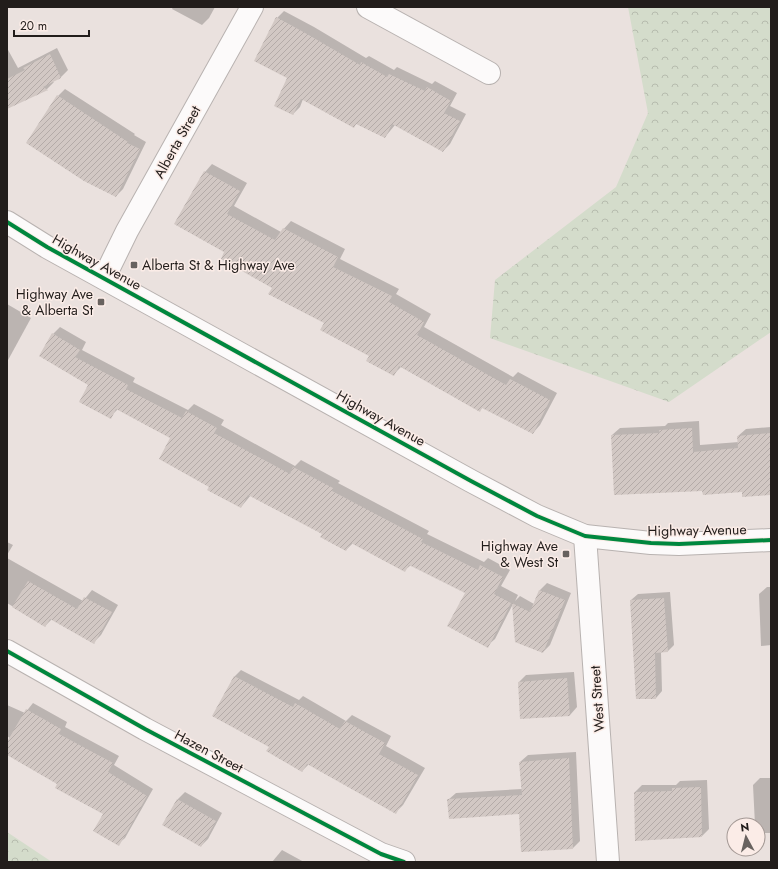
<svg xmlns="http://www.w3.org/2000/svg" width="778" height="869" viewBox="0 0 778 869" font-family="Jost,sans-serif">
<defs>
<pattern id="forest-crowns" width="20" height="18" patternUnits="userSpaceOnUse"><rect width="20" height="18" fill="#d4dccb"/><path d="M2 6a3 3 0 1 1 6 0M12 15a3 3 0 1 1 6 0" fill="none" stroke="#b6bcae"/></pattern>
<pattern id="building-hatch" width="6" height="6" patternUnits="userSpaceOnUse"><rect width="6" height="6" fill="#d2c8c4"/><path d="M-1 1l2-2M0 6l6-6M5 7l2-2" fill="none" stroke="#b4aba8"/></pattern>
</defs>
<rect width="100%" height="100%" fill="#eae1de"/>
<g fill="url(#forest-crowns)">
<path d="M628 7H771V332L669 402 490 338 495 280 616 187 648 113Z"/>
<path d="M7 832 52 862H7Z"/>
</g>
<g fill="#0003">
<path d="M173 7H215L209 18 202 25 172 9Z"/>
<path d="M284 11 314 27 366 58 369 56 394 70 397 67 432 84 435 81 457 93 450 106 466 114 450 144 443 151 395 125 385 137 357 123 354 126 303 99 300 107 293 114 288 77 277 18Z"/>
<path d="M7 48 18 68 57 48 68 70 61 77 52 81 54 82 47 89 7 108Z"/>
<path d="M65 89 135 134 134 135 146 142 123 189 116 196 58 96Z"/>
<path d="M212 164 247 183 234 206 281 232 291 221 345 249 340 259 399 289 396 294 431 314 424 327 513 377 518 372 557 393 540 425 533 433 483 407 480 410 401 367 393 375 371 355 226 252 205 172Z"/>
<path d="M7 304 31 318 7 362Z"/>
<path d="M60 327 86 342 82 350 135 378 133 382 188 410 194 404 224 420 221 425 295 466 301 460 340 481 338 483 429 531 427 534 484 562 488 558 510 570 501 586 518 595 515 601 520 596 534 604 540 590 547 583 571 593 550 645 543 652 513 604 495 639 487 646 467 592 411 565 405 570 353 543 346 550 324 533 251 495 241 507 210 487 172 438 118 409 110 417 53 334Z"/>
<path d="M699 421 700 445 739 442 738 436 746 429 771 427V494L743 496V491L703 490 612 435 620 428 665 426 668 423Z"/>
<path d="M7 542 13 545 7 555Z"/>
<path d="M7 558 83 601 92 590 118 605 101 635 94 642 52 619 45 626 7 603Z"/>
<path d="M767 587H771V645L761 646 759 594Z"/>
<path d="M670 592 674 645 667 652H661L662 691 656 698 631 600 638 594Z"/>
<path d="M241 670 299 700 303 696 346 721 352 715 391 736 386 746 425 768 403 805 396 812 309 764 302 771 270 746 234 677Z"/>
<path d="M574 672 577 707 570 715 519 682 526 675Z"/>
<path d="M33 703 67 722 65 727 119 756 114 765 153 789 125 838 118 844 105 813 59 784 7 754V744L10 738 7 736V705L25 713Z"/>
<path d="M576 752 580 841 573 848 520 813 448 800 456 793 522 789 520 762 528 755Z"/>
<path d="M760 778H771V833H758V825H755L753 785Z"/>
<path d="M707 780 709 829 702 836 636 840 635 792 642 785H676L680 781Z"/>
<path d="M185 792 222 813 208 839 201 846 164 825 178 799Z"/>
<path d="M282 850 304 862H272Z"/>
</g>
<g fill="url(#building-hatch)">
<path d="M276 17 307 34 360 65 361 62 387 77 389 74 425 91 427 87 451 101 444 113 460 121 443 152 392 124 385 138 356 124 354 128 301 99 293 115 274 106 287 78 254 61Z"/>
<path d="M50 54 61 78 43 87 48 90 7 109V79L25 70 23 68Z"/>
<path d="M57 95 128 142 127 143 140 149 116 197 84 181 26 143Z"/>
<path d="M204 171 240 191 227 214 275 240 283 228 338 257 333 267 392 296 389 302 424 322 417 335 506 385 510 379 550 400 533 434 482 408 480 412 399 366 394 376 366 361 369 356 320 330 324 323 268 294 272 288 221 259 224 252 174 224Z"/>
<path d="M52 333 80 350 75 357 128 385 126 389 182 418 186 411 217 428 214 433 290 474 293 467 333 488 332 491 423 539 421 542 478 570 480 565 503 577 494 594 511 603 488 648 447 626 465 593 409 565 405 572 351 543 346 551 320 537 322 534 248 495 241 508 207 490 209 487 159 459 170 438 116 409 111 419 79 402 88 385 39 356Z"/>
<path d="M692 428 693 452 738 448 737 436 770 433 771 495 742 497V492L703 495 702 491 614 495 611 435 660 433 659 430Z"/>
<path d="M28 581 77 609 84 597 112 612 94 644 50 619 45 627 12 607Z"/>
<path d="M539 590 565 600 543 653 515 642 512 603 530 612Z"/>
<path d="M664 598 668 652 655 653 656 699H636L630 600Z"/>
<path d="M234 676 293 707 295 703 340 729 345 721 385 743 379 754 418 775 396 814 307 764 302 772 266 751 269 747 212 716Z"/>
<path d="M567 678 570 716 520 719 518 682Z"/>
<path d="M26 709 61 729 59 734 113 763 108 772 147 796 119 846 93 831 103 814 55 788 57 784 7 755V742Z"/>
<path d="M569 758 573 849 521 852 519 814 449 819 447 799 522 795 519 762Z"/>
<path d="M701 787 702 837 635 841 634 792 672 791V788Z"/>
<path d="M177 799 216 821 201 847 162 825Z"/>
</g>
<g fill="none" stroke-linecap="round" stroke-linejoin="round">
<defs>
<g id="street">
<path d="M368 7 489 73"/>
<path d="M104 278 127 231 252 7"/>
<path d="M585 536 608 862"/>
<path d="M7 651 145 729 381 854 404 862"/>
</g>
<path id="secondary" d="M7 222 47 247 471 481 537 516 585 536 651 543 679 544 771 540"/>
</defs>
<use href="#street" stroke="#b8b2b0" stroke-width="24"/>
<use href="#secondary" stroke="#b8b2b0" stroke-width="24"/>
<use href="#street" stroke="#fcfafa" stroke-width="22"/>
<use href="#secondary" stroke="#fcfafa" stroke-width="22"/>
<defs>
<g id="cycleway">
<path d="M7 222 47 247 471 481 537 516 585 536 651 543 679 544 771 540"/>
<path d="M7 651 145 729 381 854 404 862"/>
</g>
</defs>
<use href="#cycleway" stroke="#fbece7" stroke-width="6"/>
<use href="#cycleway" stroke="#00873e" stroke-width="4"/>
</g>
<g fill="#68625f" stroke="#fbece7" stroke-width="1.5">
<rect x="130" y="261" width="8" height="8" rx="2"/>
<rect x="97" y="298" width="8" height="8" rx="2"/>
<rect x="562" y="550" width="8" height="8" rx="2"/>
</g>
<g text-anchor="middle" dominant-baseline="central" stroke-width="3" stroke-linejoin="round" paint-order="stroke">
<g font-size="14" fill="#221d1b" stroke="#fbece7">
<text transform="translate(177 142) rotate(-61)">Alberta Street</text>
<text transform="translate(97 262) rotate(29)">Highway Avenue</text>
<text transform="translate(381 418) rotate(29)">Highway Avenue</text>
<text transform="translate(697 530) rotate(-1)">Highway Avenue</text>
<text transform="translate(597 699) rotate(-94)">West Street</text>
<text transform="translate(209 751) rotate(28)">Hazen Street</text>
</g>
<g font-size="14" fill="#221d1b" stroke="#fbece7" text-anchor="end">
<text x="142" y="265" text-anchor="start">Alberta St &amp; Highway Ave</text>
<text x="93" y="294">Highway Ave<tspan x="93" dy="16">&amp; Alberta St</tspan></text>
<text x="558" y="546">Highway Ave<tspan x="558" dy="16">&amp; West St</tspan></text>
</g>
</g>
<rect width="778" height="869" fill="none" stroke="#221d1b" stroke-width="16"/>
<g transform="translate(746 837) rotate(353)"><circle r="19" fill="#fbece7" stroke="#a49995"/>
<path d="M0-3L7 15L0 10L-7 15Z" fill="#68625f"/>
<text y="-6" font-size="11" font-weight="bold" text-anchor="middle" fill="#221d1b">N</text>
</g>
<path d="M14 30v6h75v-6" fill="none" stroke="#221d1b" stroke-width="2"/>
<text x="20" y="30" font-size="12" fill="#221d1b" stroke="#fbece7" stroke-width="3" paint-order="stroke">20 m</text>
</svg>
